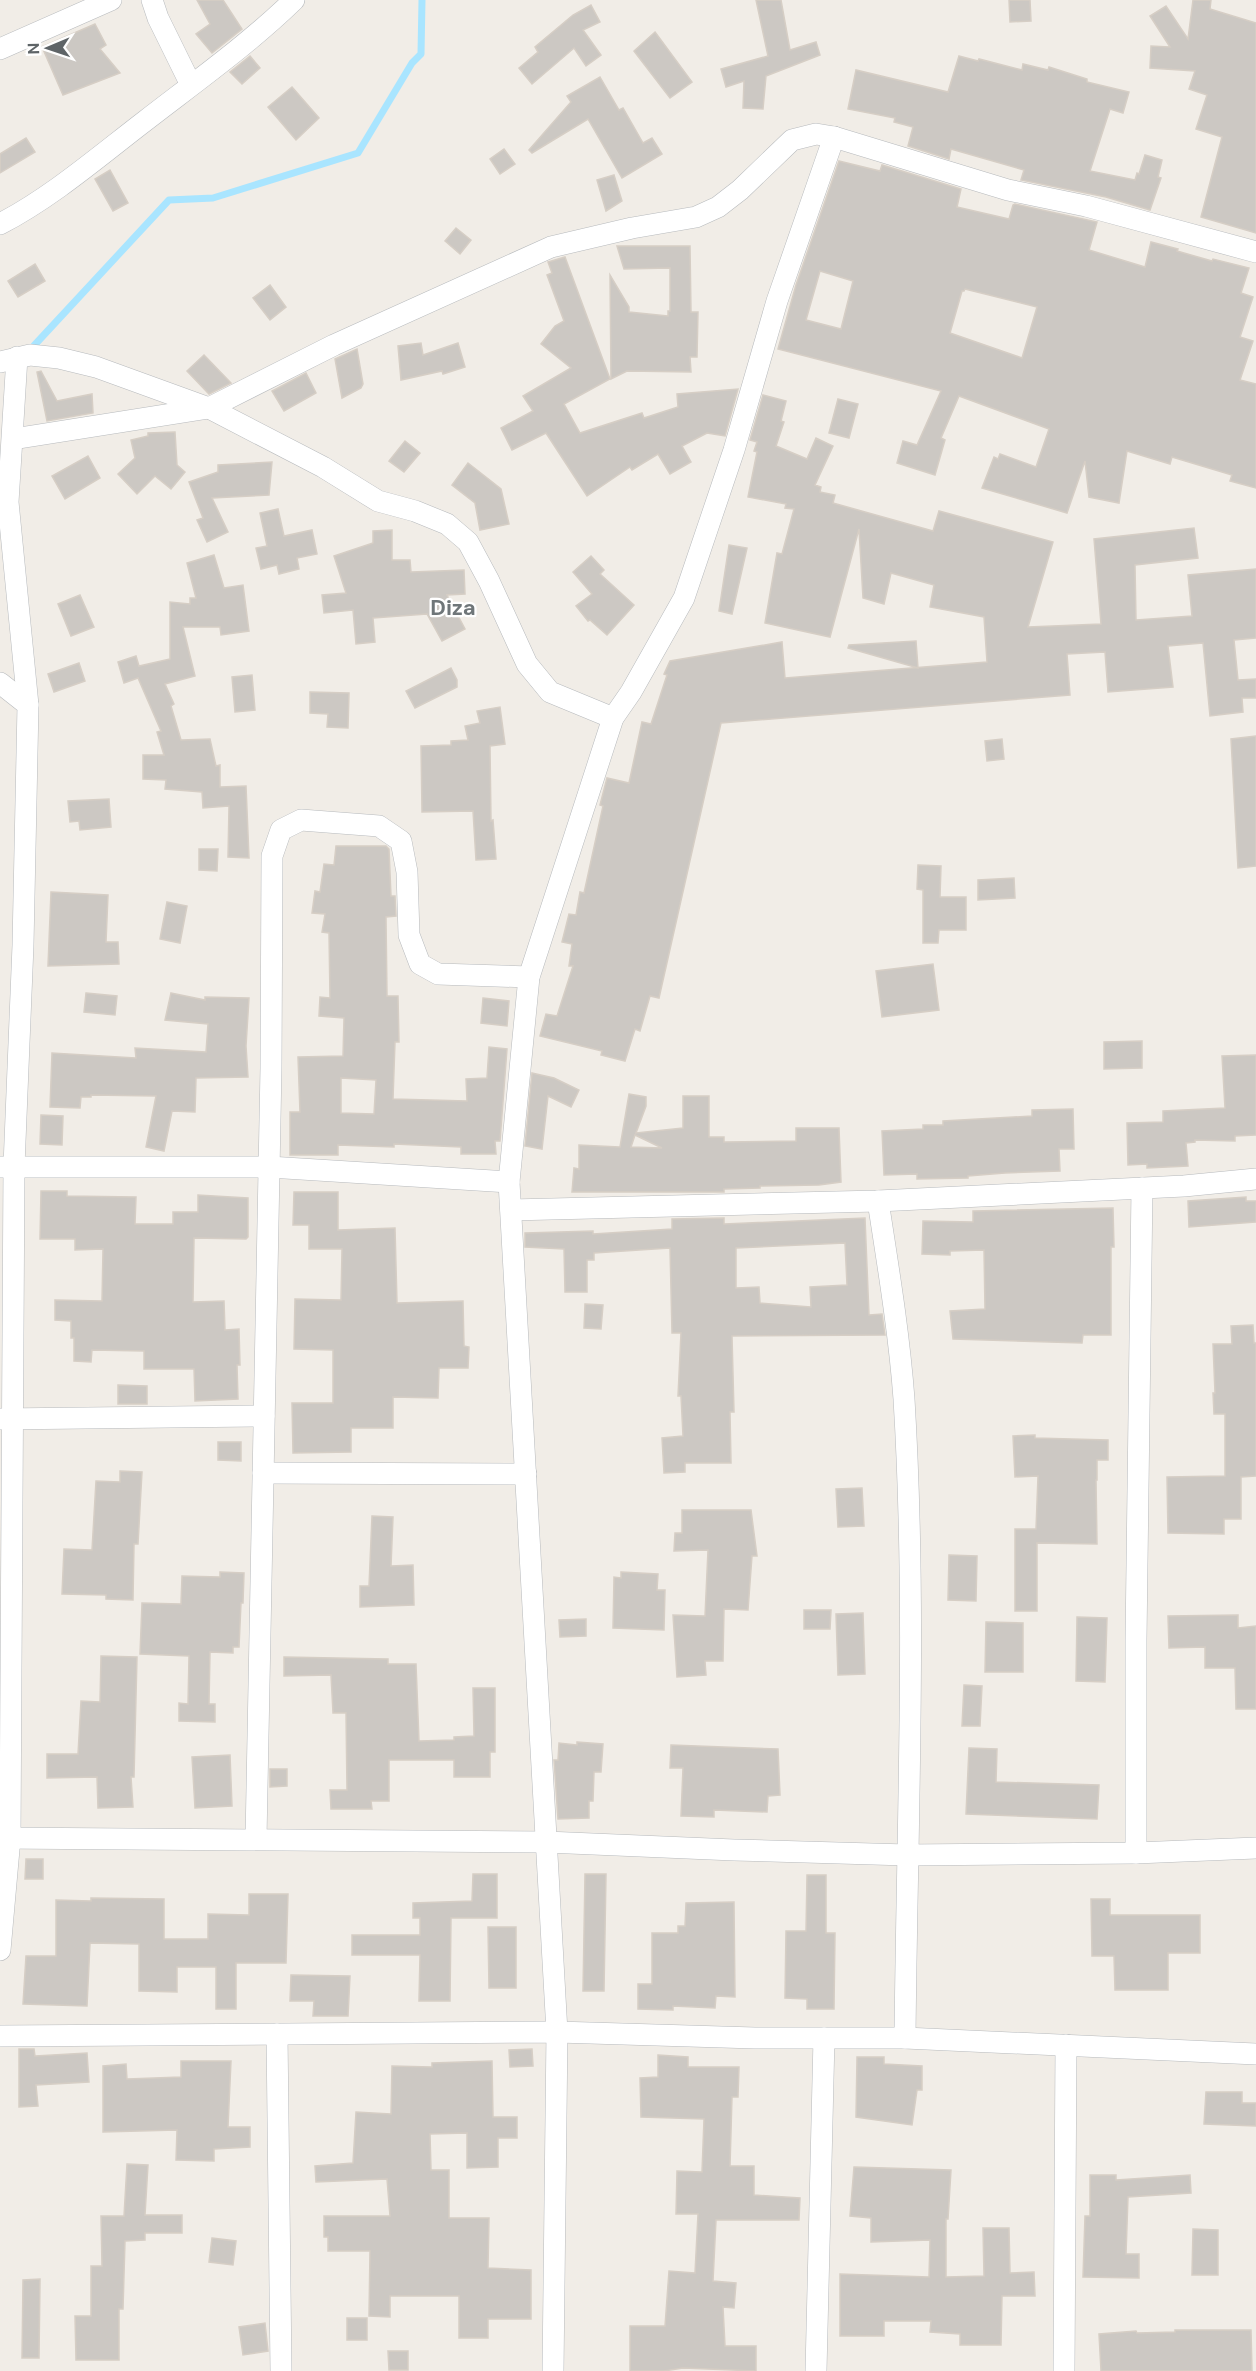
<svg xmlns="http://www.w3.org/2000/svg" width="1256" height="2371" viewBox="0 0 1256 2371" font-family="'DM Sans',sans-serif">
<rect width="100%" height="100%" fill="#f1ede7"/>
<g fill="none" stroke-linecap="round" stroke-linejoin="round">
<path stroke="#a9e5ff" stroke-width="7" d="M29 351 169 200 213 198 358 153 412 63 421 54 422 0"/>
</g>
<g fill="#ccc8c3" stroke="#d6cec5" stroke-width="1.5" fill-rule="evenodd">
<path d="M197 0H223L242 29 212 53 196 34 210 24Z"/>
<path d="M756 0H781L790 50 816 42 820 55 766 76 763 109 743 108 744 81 726 87 721 69 768 56Z"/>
<path d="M1009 0H1030L1031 21 1010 22Z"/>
<path d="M1193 0H1211L1210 9 1256 23V233L1201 217 1222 137 1196 129 1207 95 1189 89 1195 71 1150 68 1151 46 1170 47 1150 16 1166 6 1188 39Z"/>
<path d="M591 5 600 22 583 30 601 55 586 66 574 48 532 84 519 68 538 52 535 47 573 15Z"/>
<path d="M95 24 106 45 100 49 120 73 63 95 42 47Z"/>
<path d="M655 32 692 82 670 98 634 51Z"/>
<path d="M250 56 260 68 242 84 230 72Z"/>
<path d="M959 56 978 61 979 59 1022 70 1023 64 1048 70 1049 67 1087 79V82L1129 92 1123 113 1110 109 1090 171 1135 180 1137 173 1139 174 1145 155 1162 160 1158 177 1161 178 1150 210 1106 197 1021 180 1024 170 951 149 949 159 908 146 913 127 894 122 895 118 848 109 856 70 948 92Z"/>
<path d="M600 77 619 110 623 108 643 143 652 138 662 154 622 178 588 119 532 153 529 150 571 102 567 96Z"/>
<path d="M292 87 319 118 296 140 268 107Z"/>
<path d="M26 138 35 152 0 173V154Z"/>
<path d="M504 149 515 164 500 174 490 159Z"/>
<path d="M839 161 880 171 882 165 961 189 957 207 1009 219 1013 205 1015 204 1097 222 1089 250 1145 267 1151 242 1178 249 1177 251 1212 261 1213 259 1249 268 1241 293 1253 297 1240 337 1253 341 1240 380 1256 384V488L1230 481 1232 475 1172 457 1170 464 1127 451 1119 503 1089 497 1085 461 1067 513 982 488 994 457 998 459 1000 454 1036 467 1049 429 959 396 941 438 945 440 935 475 897 463 903 441 917 445 941 391 778 349 796 285ZM820 271 853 281 841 329 806 320ZM965 289 1037 307 1022 358 950 333 962 291H964Z"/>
<path d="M110 170 128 203 113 211 95 179Z"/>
<path d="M614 175 622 201 606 211 597 180Z"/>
<path d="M456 228 471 240 460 254 445 241Z"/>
<path d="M617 246H690L691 312H698L697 357H690L691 372 627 371 611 379 610 275 629 307V312L668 316V311H670V268L624 269Z"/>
<path d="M565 257 610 379 564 404 580 433 642 413 644 418 678 407 677 394 738 389 725 436 707 433 682 446 691 462 670 474 658 454 632 470 630 467 587 496 546 433 512 450 501 428 533 411 523 396 571 368 541 344 555 326 564 321 547 275 552 273 548 262Z"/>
<path d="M35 264 45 281 18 297 8 281Z"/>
<path d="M270 285 286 307 270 320 253 298Z"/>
<path d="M421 343 423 355 458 343 465 367 443 374 442 371 401 380 398 346Z"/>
<path d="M357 349 363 384 361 388 342 398 335 359Z"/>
<path d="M204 355 231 383 209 394 187 371Z"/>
<path d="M41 371 57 401 92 394 93 413 47 421 37 372Z"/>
<path d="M306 373 316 393 284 411 272 391Z"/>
<path d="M763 395 786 401 781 421 784 422 776 446 807 459 816 438 833 446 815 485 821 487 820 492 835 495 833 503 933 531 939 511 1053 542 1028 627 1101 624 1094 539 1194 528 1198 558 1135 565 1136 620 1192 616 1188 575 1256 569V638L1234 640 1238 680 1256 679V698H1242L1243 712 1210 716 1203 643 1168 646 1173 687 1108 692 1105 652 1067 654 1070 695 721 723 659 998 650 996 640 1031 635 1029 625 1061 601 1055 602 1051 540 1036 546 1014 557 1016 573 966H569L572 944 562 942 569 914 576 915 580 892 584 893 603 806 600 805 607 778 629 783 642 722 651 724 667 675 664 674 670 661 782 642 785 678 987 662 984 617 930 607 934 585 891 573 884 604 863 598 859 529 830 637 765 623 777 553 782 554 794 509 785 508 786 504 748 497 757 452 754 451 757 442 750 440Z"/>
<path d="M838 399 858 404 849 438 829 433Z"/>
<path d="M175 432 177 465 185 472 171 489 155 476 137 494 118 474 135 458 131 440 148 436V433Z"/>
<path d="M405 441 420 453 404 472 389 461Z"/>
<path d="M88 456 100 478 65 499 52 476Z"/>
<path d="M272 462 269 495 212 498 228 532 207 542 197 520 203 518 189 482 218 472V465Z"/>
<path d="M468 463 501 489 509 524 480 530 475 503 452 485Z"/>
<path d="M278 509 284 536 312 530 317 554 297 558 299 569 279 574 277 565 261 569 256 548 267 546 260 513Z"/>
<path d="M392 530V560H410L411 572 464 570 465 594 447 595 465 629 442 641 427 614 373 618 375 642 356 644 353 610 324 613 322 595 346 593 334 556 373 543V531Z"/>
<path d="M729 545 747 548 732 614 719 611Z"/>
<path d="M214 555 224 588 243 585 249 631 221 635 220 627H183L195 676 165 684 174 704 171 706 181 740 210 739 216 766 220 765V787L246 786 249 858 228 857 229 806 203 808 202 792 165 789 166 780 143 779V755H164L157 732 161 731 138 678 124 683 118 662 136 656 139 666 170 659V602L190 604V598H196L187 563Z"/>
<path d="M591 556 604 570 600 574 634 605 607 635 590 620 588 621 576 606 592 594 573 572Z"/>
<path d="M80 595 94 627 71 636 58 604Z"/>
<path d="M916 641 918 668 848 648 849 645Z"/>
<path d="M79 663 85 681 54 692 48 674Z"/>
<path d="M451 668 457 680V687L415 708 406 691Z"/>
<path d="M252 675 255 710 235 712 232 677Z"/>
<path d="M310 692 349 693 348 728 327 727 328 714 310 713Z"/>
<path d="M500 707 505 744 490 746 491 821 493 820 496 859 476 860 473 811 422 812 421 746 451 745V741L468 740 465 726 480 723 477 711Z"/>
<path d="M1256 736V866L1238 868 1231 739Z"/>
<path d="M1002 739 1004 759 987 761 985 741Z"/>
<path d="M109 799 111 827 80 830 79 821 70 822 68 801Z"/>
<path d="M336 846H386L389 849 391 896H395L396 916 386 917 387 996H398L399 1042H395L393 1099 467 1101 466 1079 487 1078 489 1047 507 1049 500 1141H495L496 1154H461V1147L394 1144V1147L338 1145V1155H290V1112H300L298 1057 343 1056 344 1018 319 1016 320 997 330 998 329 933 322 932 325 914 312 913 315 891 320 892 324 864 334 865ZM341 1078 376 1080 374 1114 341 1113Z"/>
<path d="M199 849H218L217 871 199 870Z"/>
<path d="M918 865 941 866 940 897H966V930H939L938 943H923V890L917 889Z"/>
<path d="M1014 878 1015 898 978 900V880Z"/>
<path d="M51 892 108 895 106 942H118L119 964 48 966Z"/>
<path d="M167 902 187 906 180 943 160 939Z"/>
<path d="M933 964 939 1010 882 1017 876 971Z"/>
<path d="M86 993 117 996 115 1015 84 1012Z"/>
<path d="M171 993 205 1000V997L249 998 246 1046 248 1077 196 1078 195 1112 172 1111 164 1151 146 1147 156 1096 91 1095V1097H81L80 1108 50 1107 52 1053 136 1058 135 1048 206 1052 208 1024 165 1020Z"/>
<path d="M483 998 509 1001 507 1026 481 1023Z"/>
<path d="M1142 1041V1068L1104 1069V1042Z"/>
<path d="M1256 1055V1135L1235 1136V1141L1195 1140V1142L1186 1143 1188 1166 1147 1168V1164L1128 1165 1127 1123 1163 1122V1111L1225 1108 1222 1056Z"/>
<path d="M532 1073 554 1078 579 1090 571 1107 548 1096 542 1149 525 1146Z"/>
<path d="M629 1094 646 1097V1106L636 1133 683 1128V1096H709V1137H724V1142L796 1141V1128H839L841 1182 819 1185 760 1186V1188L724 1189V1192H572L574 1168 579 1169V1145L620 1147ZM635 1135 662 1148 631 1147Z"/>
<path d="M1073 1109 1074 1149H1059L1060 1171 1005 1173 968 1176V1178L917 1179V1174L884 1175 882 1131 923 1129V1125H943V1121L1032 1116V1110Z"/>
<path d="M41 1115 63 1116 62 1145 40 1144Z"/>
<path d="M41 1191H67V1196L136 1197 135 1224H173V1212H198V1195L248 1198V1237L246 1239 194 1238 193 1302 224 1301 225 1330 239 1329 240 1365H237L238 1399 195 1401 194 1369H144V1351L92 1350 91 1362 74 1361V1338H71V1321L55 1320V1300L102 1301 103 1249 75 1250V1239H40Z"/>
<path d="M294 1192H338V1230L395 1228 397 1303 463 1301 464 1346 469 1347 468 1368H439L438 1398 393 1397V1428H351V1452L293 1453 292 1403H333V1350L294 1349 295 1299 341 1300 342 1249H309V1225H293Z"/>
<path d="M1246 1197V1201H1256V1222L1189 1227 1188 1201Z"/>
<path d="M1113 1208 1114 1247H1111V1335H1083L1082 1343 953 1339 950 1311 985 1309 984 1250 950 1251V1255L922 1254 923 1221 973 1222V1211Z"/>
<path d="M724 1218V1224L865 1218 869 1315 882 1314 885 1335 732 1336 734 1412H730L731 1463H685V1472L664 1473 662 1438 683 1436 681 1396H678L681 1333H672L670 1248 594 1253V1260H587V1292H565L564 1249 525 1247V1233L593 1231V1234L672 1229V1219ZM845 1243 847 1285 810 1287 811 1307 760 1303 759 1287 736 1288V1248Z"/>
<path d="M585 1304 603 1305 601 1329 584 1328Z"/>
<path d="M1253 1325 1254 1343H1256V1476L1241 1477V1519H1224V1534L1168 1533 1167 1477 1225 1476V1414H1214L1213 1393H1215L1213 1344H1232L1231 1326Z"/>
<path d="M118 1385 147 1386V1404H118Z"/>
<path d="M1035 1435V1438L1108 1440V1460H1097V1480H1096L1097 1544 1037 1543V1611H1015V1529H1036L1038 1476 1015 1477 1013 1436Z"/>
<path d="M218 1442H241V1461L218 1460Z"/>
<path d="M120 1471 142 1472 138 1544H134L133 1600 106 1599V1595L62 1594 64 1549 92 1550 96 1481 120 1482Z"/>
<path d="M862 1488 864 1526 838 1527 836 1489Z"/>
<path d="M682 1510H751L757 1556H752L748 1610 724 1609 723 1661H705L706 1675 677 1677 673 1615 705 1616 708 1550 674 1551 675 1533H682Z"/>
<path d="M372 1516 393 1517 391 1566 413 1565 414 1605 360 1607V1586H369Z"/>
<path d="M949 1555 977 1556 976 1601 948 1600Z"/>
<path d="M220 1572 244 1573 243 1603H241L239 1647H233V1653L210 1652 209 1704H215V1722L179 1721V1703L188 1704 189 1656 140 1654 142 1603 181 1604 182 1576 220 1577Z"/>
<path d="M621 1572 658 1574 657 1590H665L664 1630 613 1628 614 1577 621 1578Z"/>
<path d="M804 1610H831L830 1629H804Z"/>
<path d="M863 1613 865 1674 838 1675 836 1614Z"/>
<path d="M1238 1615V1628L1256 1626V1709H1236L1235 1668H1205V1647L1169 1648 1168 1616Z"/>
<path d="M1077 1617 1107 1618 1105 1682 1076 1681Z"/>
<path d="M586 1619V1636L560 1637 559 1620Z"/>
<path d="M986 1622 1023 1623V1672H985Z"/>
<path d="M101 1656 137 1657 134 1777H131L133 1807 98 1808 97 1777 47 1778V1754H78L81 1701 100 1702Z"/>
<path d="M284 1657 388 1659V1664H416L419 1741 454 1740V1737L474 1736 473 1688H495V1752H490V1777H454V1760H389V1801H371L372 1809H331L330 1790H347L346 1713H333L331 1675 284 1676Z"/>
<path d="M964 1685 982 1686 980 1726H962Z"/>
<path d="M577 1742 603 1744 601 1772H594L593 1801H589V1818L558 1819 554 1760H558L559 1743 577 1745Z"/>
<path d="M671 1745 778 1749 780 1795 768 1796 767 1812 714 1810V1817L681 1816 683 1768H670Z"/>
<path d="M969 1748 997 1749 996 1782 1099 1785 1097 1819 966 1814Z"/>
<path d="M230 1755 232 1806 195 1808 192 1757Z"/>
<path d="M270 1769H287V1786L270 1787Z"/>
<path d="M26 1859H43V1879H25Z"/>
<path d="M473 1874H497V1918H451L450 2001H419L420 1955H352V1935H420V1918H413V1903L472 1901Z"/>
<path d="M585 1874H606L604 1991H583Z"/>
<path d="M807 1875H826V1933H835L834 2009H807V1999L785 1998 786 1931H806Z"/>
<path d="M249 1894H288L286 1963H236V2009H216V1967H177V1992L139 1991V1944L90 1943 87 2006 23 2004 26 1956H56V1900L91 1901V1898L164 1899V1939H208V1914L249 1915Z"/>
<path d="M1091 1899H1110V1915H1200V1953H1168V1990H1115L1114 1956H1092Z"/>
<path d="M734 1902 735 1997 716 1996 715 2008 673 2006V2010L638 2009V1984H652V1933H678V1926H685L686 1903Z"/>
<path d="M488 1927H516V1988H489Z"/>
<path d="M291 1975 350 1976 348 2016H313L314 2001H290Z"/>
<path d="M19 2049H34L35 2056 87 2053 89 2082 36 2085 38 2106 19 2107Z"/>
<path d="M532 2049 533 2066 510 2067 509 2050Z"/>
<path d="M658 2055 688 2057V2067H739L738 2097H732L730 2166H754V2195L800 2198 799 2220H716L713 2281 736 2283 734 2308 723 2307 725 2346H756V2371L683 2368 664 2371H630V2326H665L669 2271 695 2273 698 2214H676L677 2171 702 2172 704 2119 641 2117 640 2078 658 2077Z"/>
<path d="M857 2057H884V2064L922 2066V2090H917L912 2125 856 2117Z"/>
<path d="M181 2061H231L228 2127H250V2147L214 2149V2161L176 2160 177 2130 103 2132V2066L126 2064 127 2079 181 2077Z"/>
<path d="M492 2061 493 2117H517V2138H498V2167L467 2168V2133L430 2134 431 2170H449V2218H489L488 2268 531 2270V2319H488V2338H459V2296H390V2317L369 2316 370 2251H328V2237H324V2216H390L387 2179 316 2182 315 2166 353 2163 356 2112 391 2114 392 2066 432 2067V2063Z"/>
<path d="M1206 2092H1242V2103H1256V2126L1204 2124Z"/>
<path d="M127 2164 148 2165 145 2215H182V2233H145V2240L125 2241 123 2309H119V2360H76L75 2316H91V2266H102L101 2216H124Z"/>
<path d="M854 2167 951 2170 948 2219H946V2277L984 2276 983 2228H1009L1010 2273 1034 2272 1035 2296H1002L1001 2345H960V2334L930 2332 931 2321H884V2336H840V2274L929 2277 930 2240 871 2242V2218L850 2216Z"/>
<path d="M1090 2175H1116V2180L1190 2175 1191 2193 1128 2197 1126 2254H1139V2278L1083 2277 1085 2216H1090Z"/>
<path d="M1193 2229 1218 2230V2275H1192Z"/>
<path d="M212 2238 236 2241 233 2265 209 2262Z"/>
<path d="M40 2279 39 2358H22L23 2280Z"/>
<rect x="347" y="2318" width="20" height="22"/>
<path d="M265 2323 268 2351 243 2355 239 2327Z"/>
<path d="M1175 2330H1251L1252 2371H1101L1099 2334 1136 2331 1137 2333 1175 2332Z"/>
<path d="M388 2351H408V2370H389Z"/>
</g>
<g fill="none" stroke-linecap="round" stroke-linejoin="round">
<defs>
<g id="minor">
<path d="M152 0 158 18 191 85"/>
<path d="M0 49 111 0"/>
<path d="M0 224C52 197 98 157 145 121 194 83 250 43 294 0"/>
<path d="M17 357 8 502 28 705"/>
<path d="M0 362 30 355 59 358 96 367 209 408 323 467 378 501 415 511 447 524 468 542 489 581 527 664 550 692 613 718"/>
<path d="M13 439 209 408 334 345 551 247 632 228 696 217 718 207 740 190 792 140 816 134 834 137 1008 190 1086 206 1256 252"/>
<path d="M0 683 28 705 23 945 14 1166 10 1838 0 1950"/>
<path d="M0 1167H269L509 1182"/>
<path d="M878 1201C888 1266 899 1332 904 1399 917 1611 907 1825 905 2038"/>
<path d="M511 1210 878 1201 1184 1186 1256 1179"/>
<path d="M1 1419 264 1416"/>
<path d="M263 1473 526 1474"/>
<path d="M0 1838 546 1842 734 1850 907 1855 1136 1853 1256 1848"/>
<path d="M256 1839 271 1068 272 856 281 830 301 820 379 826 401 841 407 872 409 935 420 964 438 974 529 977"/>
<path d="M1136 1853V1640L1142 1188"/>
<path d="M277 2034 281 2371"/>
<path d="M0 2036 557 2032 755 2038H905L1256 2054"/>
<path d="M553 2371 557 2032 509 1182 529 977 613 718 631 692 684 598 734 450 777 301 834 137"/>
<path d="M816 2371 824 2038"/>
<path d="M1064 2371 1066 2045"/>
</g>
</defs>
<use href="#minor" stroke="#b7babd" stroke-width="22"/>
<use href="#minor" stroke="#fff" stroke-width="21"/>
</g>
<g text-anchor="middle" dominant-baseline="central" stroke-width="4.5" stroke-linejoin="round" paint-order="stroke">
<g font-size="22" font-weight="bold" fill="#6f7679" stroke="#fff">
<text x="453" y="607">Diza</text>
</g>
</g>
<g transform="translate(48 48) rotate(268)" stroke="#ffffff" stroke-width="4.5" paint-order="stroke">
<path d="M0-4.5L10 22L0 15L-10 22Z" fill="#5e6467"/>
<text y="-9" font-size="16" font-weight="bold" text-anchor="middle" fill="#5e6467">N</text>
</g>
</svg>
